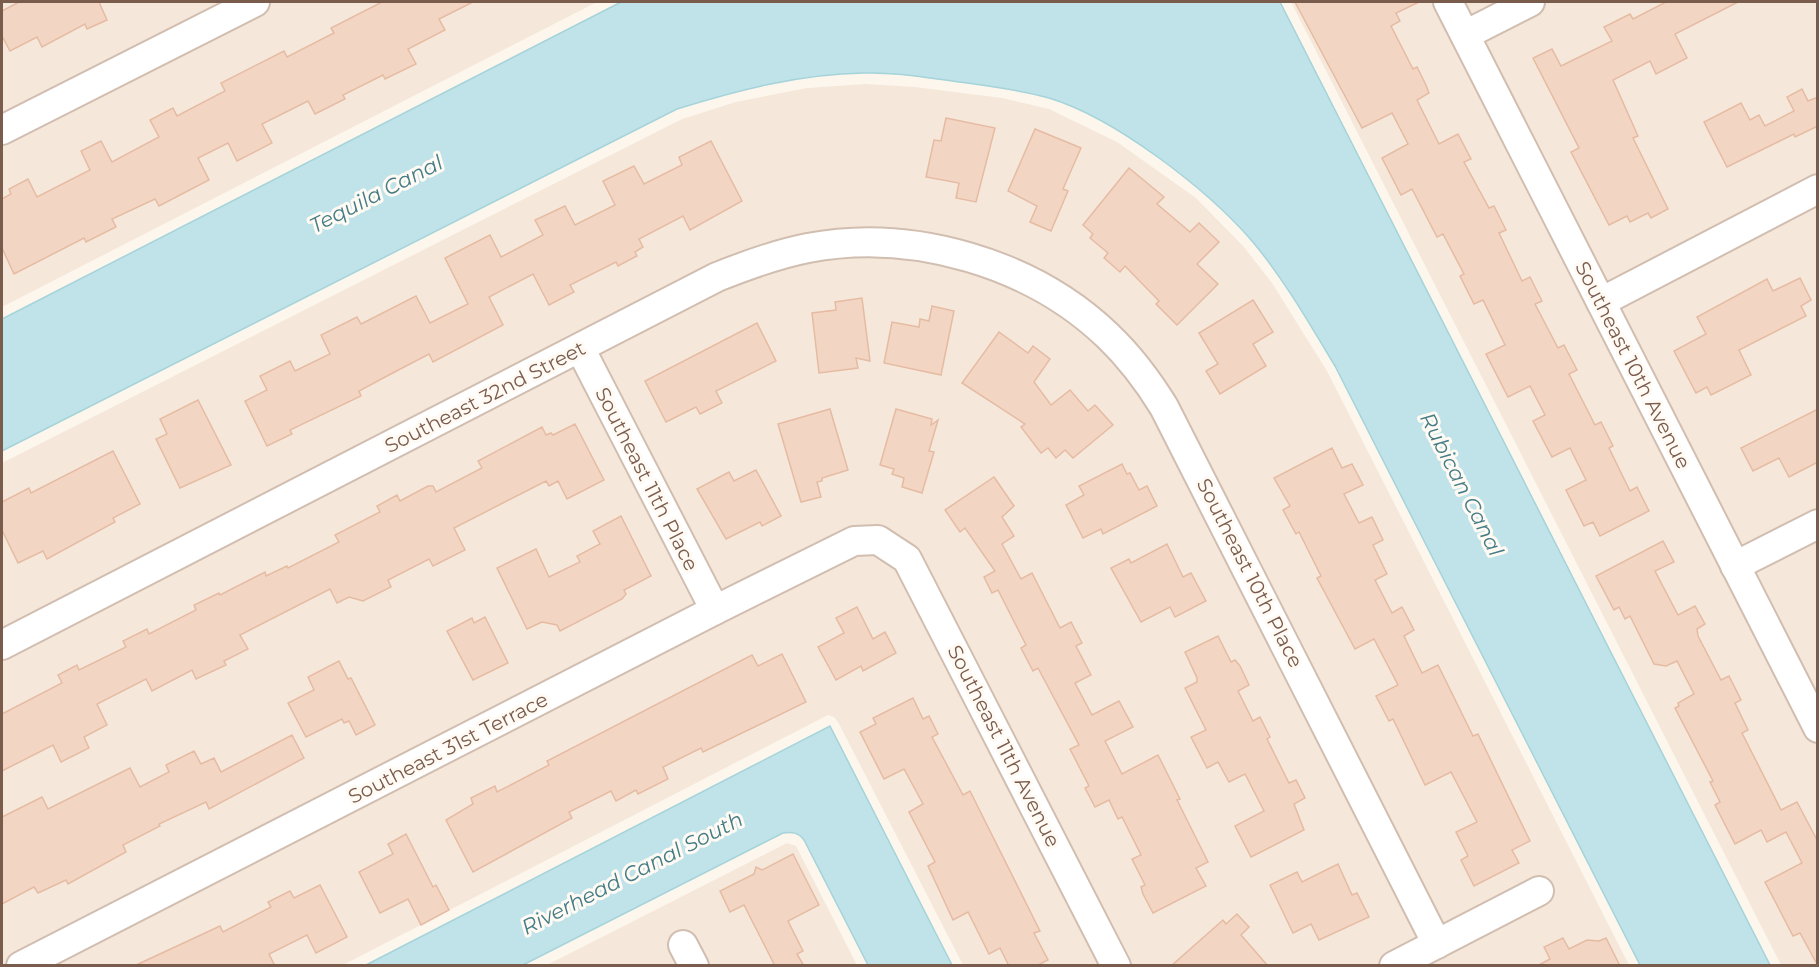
<svg xmlns="http://www.w3.org/2000/svg" width="1819" height="967" viewBox="0 0 1819 967" font-family="Montserrat,sans-serif">
<rect width="100%" height="100%" fill="#fdf6ec"/>
<g fill="#f5e8da">
<path d="M2 2H597L2 307Z"/>
<path d="M1291 2H1817V965H1781Z"/>
<path d="M866 84 915 87 1002 98 1049 109 1117 142 1196 198 1244 247 1272 283 1327 371 1629 965H963L838 722 834 717 828 715 343 965 2 966V463L682 119 736 102 807 88Z"/>
<path d="M787 843 796 846 857 965 545 966Z"/>
</g>
<g fill="#bfe3e8" stroke="#a5d3da" stroke-width="1.5">
<path d="M621 2H1280L1770 965H1640L1335 366C1309 323 1284 279 1252 241 1207 189 1115 118 1049 98 1020 90 989 86 959 82 928 78 896 72 864 73 800 74 738 90 677 109L2 451V319Z"/>
<path d="M830 726 952 965H868L804 840C798 832 792 832 783 833L523 965H366Z"/>
</g>
<g fill="#f3d5c3" stroke="#e6bba3" stroke-width="1.5">
<path d="M19 2H99L107 20 87 29 85 24 42 47 37 37 10 51 2 36V11Z"/>
<path d="M382 2H473L439 19 445 30 408 49 416 64 385 79 383 75 343 95 345 99 315 114 308 101 262 124 272 143 237 161 228 143 198 158 209 180 159 206 155 199 112 219 116 227 86 242 84 238 14 274 2 248V199L11 194 9 189 28 179 37 197 90 170 81 151 101 141 112 162 159 137 150 120 173 108 177 116 225 91 221 83 284 51 287 57 334 33 331 28Z"/>
<path d="M1295 2H1419L1396 13 1400 21 1391 26 1413 69 1417 67 1425 83 1429 93 1417 100 1439 144 1458 134 1471 159 1464 162 1489 208 1494 206 1506 230 1499 233 1522 281 1530 277 1542 301 1535 304 1558 348 1564 345 1577 370 1569 374 1595 425 1601 422 1613 446 1609 448 1630 491 1637 487 1649 511 1600 536 1593 522 1584 526 1566 490 1586 480 1570 448 1552 457 1533 421 1545 415 1530 386 1508 397 1486 354 1505 345 1483 300 1474 304 1460 276 1464 274 1443 234 1437 237 1412 189 1401 195 1382 158 1408 144 1392 113 1362 128Z"/>
<path d="M1666 2H1738L1675 34 1687 58 1656 74 1650 61 1613 80 1638 136 1633 138 1668 209 1651 218 1648 213 1630 222 1627 216 1609 225 1571 152 1579 148 1533 58 1552 49 1561 66 1612 41 1604 27 1630 14 1633 19Z"/>
<path d="M1802 89 1808 101 1818 97V126L1795 137 1794 134 1727 167 1704 122 1741 103 1750 120 1759 115 1765 126 1794 111 1787 97Z"/>
<path d="M946 118 995 128 976 202 956 198 959 183 926 177 934 140 941 141Z"/>
<path d="M1035 129 1081 148 1063 189 1068 191 1051 231 1030 222 1037 206 1008 191Z"/>
<path d="M711 141 742 201 690 230 683 216 639 239 643 247 635 252 637 256 618 266 616 262 570 285 574 292 549 305 533 274 489 297 503 325 433 362 429 354 387 376 359 391 361 396 290 430 292 434 267 446 245 401 267 390 260 376 290 361 295 371 330 354 321 335 357 317 361 324 416 296 430 323 468 304 445 258 490 235 501 257 543 235 535 220 565 206 575 225 615 205 603 181 634 166 644 184 682 165 679 157Z"/>
<path d="M1129 168 1164 197 1157 204 1190 232 1199 223 1219 242 1197 264 1218 284 1177 325 1156 304 1159 301 1125 266 1120 272 1104 258 1108 253 1090 238 1093 234 1083 225Z"/>
<path d="M1800 278 1811 300 1801 306 1806 316 1739 350 1751 375 1711 395 1707 387 1696 393 1674 351 1706 334 1697 317 1767 279 1773 291Z"/>
<path d="M862 298 870 361 856 358 858 368 819 373 812 313 836 310 835 302Z"/>
<path d="M1253 300 1273 332 1253 344 1266 366 1220 394 1206 371 1218 364 1199 333Z"/>
<path d="M932 306 954 311 941 375 884 363 892 322 919 327 920 319 929 321Z"/>
<path d="M757 323 776 361 716 391 722 403 700 414 696 407 666 422 645 381Z"/>
<path d="M999 332 1028 353 1033 346 1050 359 1034 382 1051 405 1070 390 1088 411 1095 405 1113 425 1073 458 1065 450 1056 458 1048 448 1041 453 1021 427 1025 424 962 383Z"/>
<path d="M198 400 231 465 180 488 156 439 167 434 160 419Z"/>
<path d="M830 409 848 470 822 478V481L817 482 821 497 801 502 778 424Z"/>
<path d="M896 409 932 419 931 425 938 420 929 451 934 452 922 493 902 487 904 478 892 474 894 469 880 465Z"/>
<path d="M1818 409V462L1789 477 1779 458 1753 471 1741 448Z"/>
<path d="M575 424 604 480 567 499 558 481 549 486 546 481 454 528 465 550 433 566 429 559 388 580 391 587 363 601 349 597 337 603 330 589 240 635 248 649 224 661 226 665 196 679 192 670 152 691 146 679 97 704 107 725 84 737 89 748 61 762 53 745 2 771V714L62 683 58 675 77 665 79 670 126 647 123 641 147 629 149 634 196 610 194 605 219 593 220 595 265 572 266 576 287 566 288 568 339 542 335 535 380 512 377 506 397 495 400 501 428 486H433L436 492 482 468 478 461 542 427 546 435 551 433 553 435Z"/>
<path d="M1332 448 1342 468 1352 464 1363 485 1344 494 1359 523 1372 517 1383 540 1373 545 1387 574 1375 580 1392 613 1402 607 1414 630 1404 636 1422 673 1438 665 1473 736 1478 734 1530 841 1512 850 1519 863 1474 886 1461 860 1468 856 1456 832 1477 822 1451 772 1425 785 1393 719 1389 721 1376 696 1398 685 1374 639 1355 649 1317 578 1321 576 1299 532 1296 534 1283 510 1290 506 1274 478Z"/>
<path d="M113 451 140 504 113 518 115 522 47 559 43 551 18 563 2 530V502L29 488 31 493Z"/>
<path d="M1122 464 1127 474 1130 473 1139 490 1147 486 1157 506 1103 534 1101 529 1083 538 1066 505 1084 495 1079 486Z"/>
<path d="M756 470 781 516 762 526 760 522 726 539 697 489 729 472 734 481Z"/>
<path d="M994 477 1014 506 1002 517 1014 536 1002 544 1021 579 1032 573 1060 628 1071 622 1082 643 1076 646 1091 675 1075 683 1092 715 1119 701 1133 727 1105 741 1122 774 1158 755 1180 799 1177 800 1208 862 1196 868 1206 886 1153 913 1143 894 1141 887 1145 885 1132 859 1141 855 1122 817 1118 819 1109 800 1095 807 1085 788 1089 786 1070 749 1079 745 1038 668 1033 671 1021 648 1026 645 998 590 992 593 984 577 995 571 965 528 960 532 945 510Z"/>
<path d="M621 516 651 576 624 590 626 594 622 599 560 631 557 625 542 622 527 629 497 568 536 549 549 577 580 562 577 556 600 544 593 531Z"/>
<path d="M1663 541 1674 562 1655 571 1678 615 1695 606 1705 624 1697 629 1698 636 1721 680 1729 676 1741 700 1735 703 1748 730 1742 733 1781 810 1797 802 1818 842V966L1800 933 1793 936 1765 882 1802 863 1786 832 1767 842 1761 830 1735 844 1715 805 1720 802 1710 782 1713 781 1675 708 1679 706 1678 703 1694 694 1677 661 1666 666 1654 664 1630 616 1625 619 1619 607 1614 610 1596 576Z"/>
<path d="M1167 544 1183 577 1191 573 1206 601 1175 617 1170 607 1141 622 1111 568 1129 559 1131 563Z"/>
<path d="M857 607 873 639 885 632 896 653 863 671 861 666 836 680 818 647 844 633 836 618Z"/>
<path d="M485 617 508 663 473 680 447 631 472 618 474 623Z"/>
<path d="M1218 636 1231 662 1235 660 1240 666 1249 685 1238 691 1253 721 1260 717 1270 737 1267 739 1289 783 1296 780 1305 798 1294 804 1304 830 1251 857 1235 826 1264 811 1245 774 1229 782 1218 762 1207 768 1191 737 1206 730 1185 688 1197 682V678L1185 652Z"/>
<path d="M782 654 806 702 703 752 701 748 663 767 668 779 638 794 636 790 616 801 611 791 569 812 572 818 473 872 446 820 473 804 471 798 495 786 497 792 549 765 547 761 752 655 758 666Z"/>
<path d="M339 661 348 679 351 678 375 725 356 735 349 721 344 723 342 719 306 737 288 703 314 690 308 677Z"/>
<path d="M913 698 923 719 929 716 938 734 932 737 963 795 970 791 1040 931 1034 933 1048 960 1036 966H1009L1000 948 989 954 968 912 953 920 928 866 935 862 909 812 923 804 904 769 884 779 860 732 876 724 873 718Z"/>
<path d="M292 735 304 758 209 809 206 802 159 824 160 826 123 845 126 852 68 884 66 880 38 893 34 887 2 904V817L42 797 48 809 130 768 140 787 169 772 166 765 194 751 201 764 214 758 221 772Z"/>
<path d="M406 834 433 887 436 885 449 910 421 925 408 899 380 913 359 872 393 854 388 844Z"/>
<path d="M793 854 819 905 788 921 803 951 797 954 804 966H775L744 905 730 912 720 891 754 874 756 867 762 870Z"/>
<path d="M1338 864 1352 895 1357 893 1369 917 1319 940 1311 924 1293 933 1270 885 1297 872 1302 882Z"/>
<path d="M320 885 347 937 316 953 307 935 269 954 275 966H134L220 926 223 932 271 907 268 902 290 891 294 898Z"/>
<path d="M1237 914 1249 927 1241 935 1268 966H1171L1223 920 1226 924Z"/>
<path d="M1563 938 1569 949 1587 940 1599 941 1606 938 1620 966H1537L1550 959 1544 947Z"/>
</g>
<g fill="none" stroke-linecap="round" stroke-linejoin="round">
<defs>
<g id="minor">
<path d="M1448 2 1818 728"/>
<path d="M1465 35 1530 2"/>
<path d="M2 130 255 2"/>
<path d="M1601 302 1818 189"/>
<path d="M580 348 715 610"/>
<path d="M1735 566 1818 524"/>
<path d="M2 645 717 277C747 265 777 254 808 248 912 228 1032 263 1108 336 1130 357 1148 381 1164 407L1437 944"/>
<path d="M683 945 694 966"/>
<path d="M21 966 715 610 854 541 878 540 907 559 1116 966"/>
<path d="M1394 966 1539 891"/>
</g>
</defs>
<use href="#minor" stroke="#d1beb0" stroke-width="32"/>
<use href="#minor" stroke="#fff" stroke-width="28"/>
</g>
<g text-anchor="middle" dominant-baseline="central" stroke-width="6" stroke-linejoin="round" paint-order="stroke">
<g font-size="20" fill="#7a5c4d" stroke="#fffaf3">
<text transform="translate(1633 365) rotate(63)">Southeast 10th Avenue</text>
<text transform="translate(485 397) rotate(-27)">Southeast 32nd Street</text>
<text transform="translate(647 479) rotate(63)">Southeast 11th Place</text>
<text transform="translate(1250 573) rotate(63)">Southeast 10th Place</text>
<text transform="translate(1004 746) rotate(63)">Southeast 11th Avenue</text>
<text transform="translate(448 748) rotate(-27)">Southeast 31st Terrace</text>
</g>
<g font-size="21" font-style="italic" fill="#437c86" stroke="#fffaf3">
<text transform="translate(376 194) rotate(-27)">Tequila Canal</text>
<text transform="translate(1462 484) rotate(63)">Rubican Canal</text>
<text transform="translate(632 873) rotate(-27)">Riverhead Canal South</text>
</g>
</g>
<rect width="1819" height="967" fill="none" stroke="#7a5c4d" stroke-width="6"/>
</svg>
